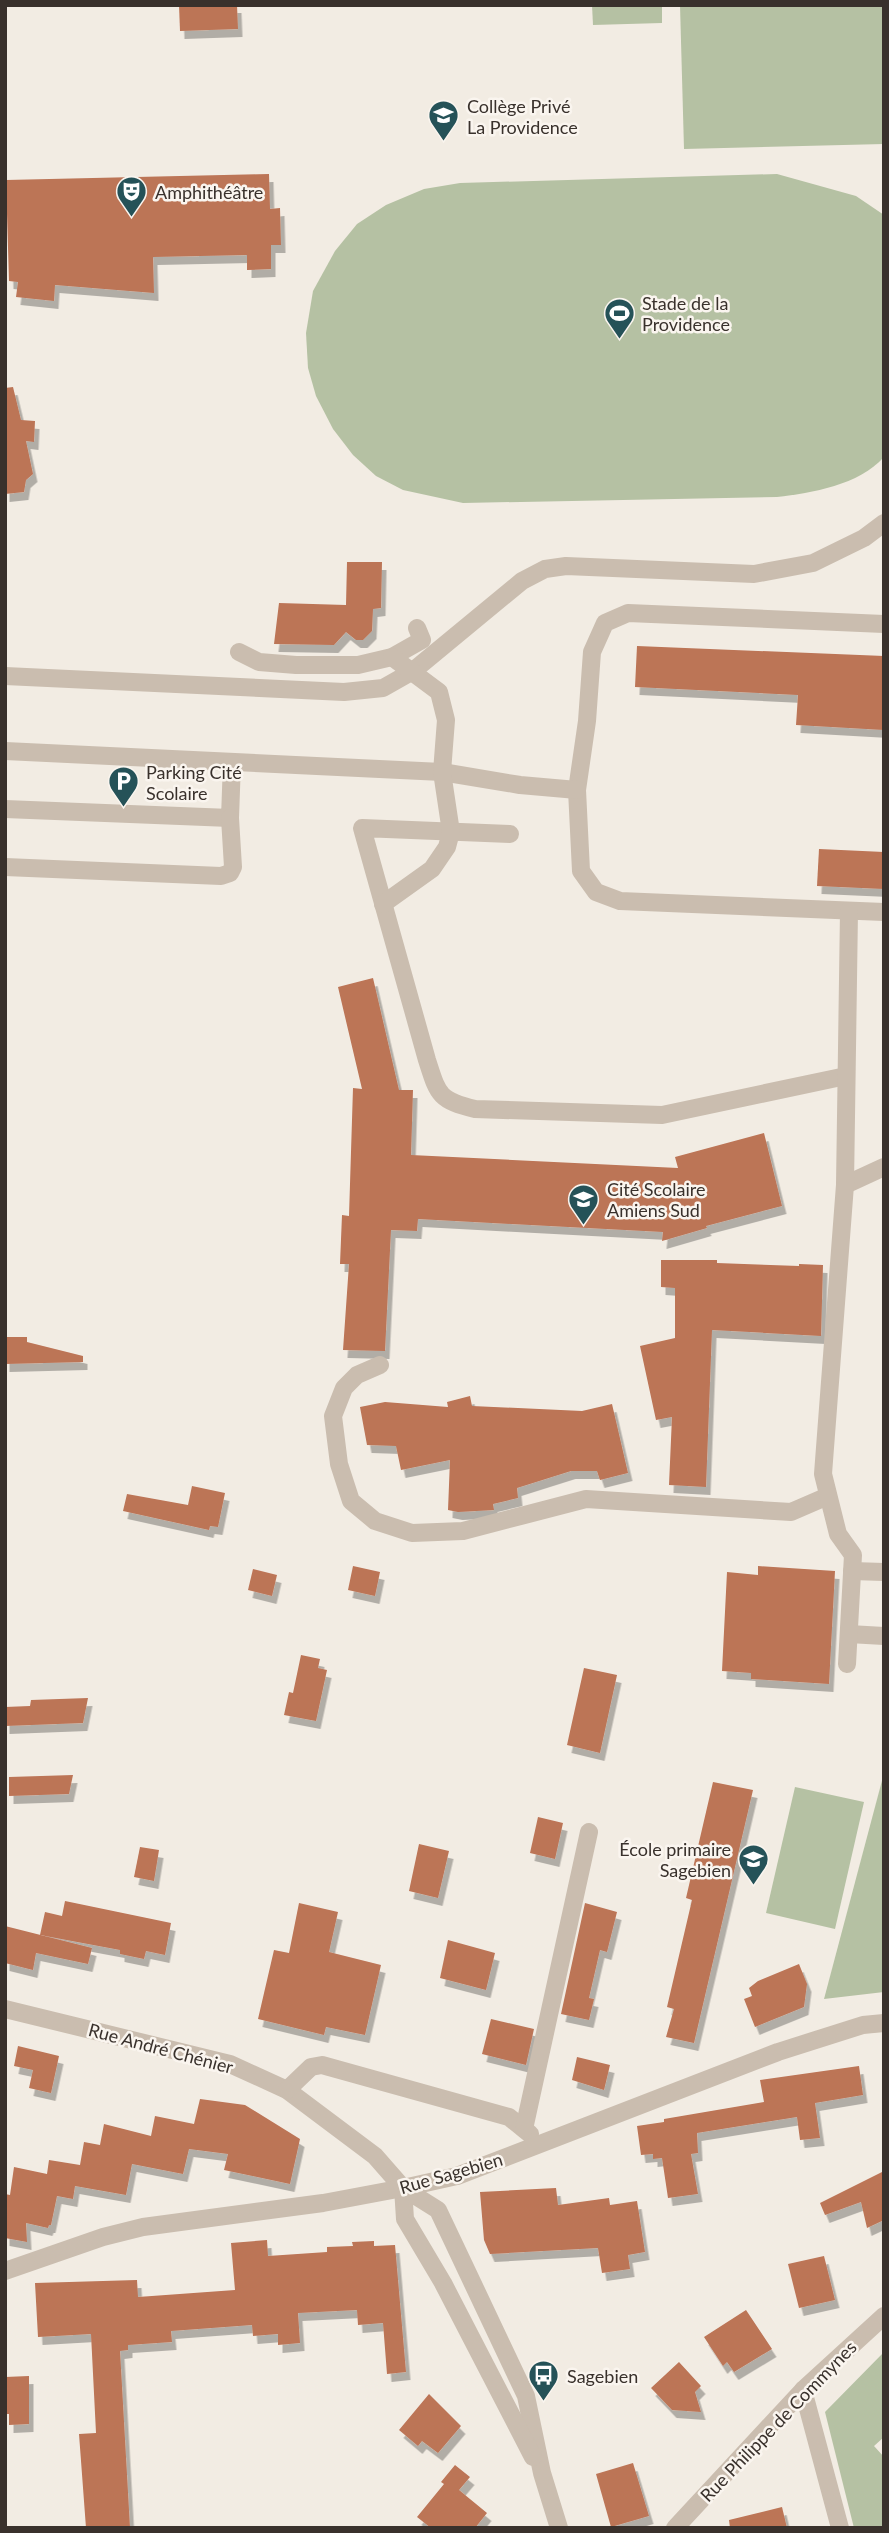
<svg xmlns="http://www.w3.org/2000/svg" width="889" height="2533" viewBox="0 0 889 2533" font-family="Lato,sans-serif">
<defs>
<filter id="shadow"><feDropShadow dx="4.5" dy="8" stdDeviation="0" flood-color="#0004"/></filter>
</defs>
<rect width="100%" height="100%" fill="#f2ece3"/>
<g fill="#b5c1a3">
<path d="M592 5H662V23L593 25Z"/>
<path d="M680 5H884V144L684 149Z"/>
<path d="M777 174 856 196 884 215V457C859 485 812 493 777 497L463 503 403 490 376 476 353 455 333 429 316 396 308 368 306 333 313 291 335 251 357 224 386 205 424 189 460 183Z"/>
<path d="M884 1773V1992L824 1999Z"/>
<path d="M795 1787 864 1802 835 1929 766 1913Z"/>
<path d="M884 2352V2437L874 2446 884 2457V2528H854L825 2412Z"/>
</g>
<g fill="#bc7456" filter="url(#shadow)">
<path d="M179 5H237L238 29 180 31Z"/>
<path d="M269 174 270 209 280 208 281 245H271V269L247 270V255L153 257 154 293 55 285 54 301 16 297 18 282 9 281 6 180Z"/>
<path d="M13 387 21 420 35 421 34 442 26 441 33 474 26 480 24 492 5 494V388Z"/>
<path d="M347 562H382L381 608 373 609 372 631 363 640H356L346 632 334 645 274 644 279 603 346 605Z"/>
<path d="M637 646 884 656V730L796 725 798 695 635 687Z"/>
<path d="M819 849 884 852V889L817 886Z"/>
<path d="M373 978 399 1090H413L411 1155 678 1168 675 1157 764 1133 782 1206 706 1226 707 1228 662 1241 663 1232 418 1219 417 1231 391 1230 385 1351 343 1350 349 1264H340L342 1215 349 1216 353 1088 362 1089 338 987Z"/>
<path d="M661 1260H717V1263L799 1266V1264L823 1265 821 1336 712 1330 706 1487 669 1485 672 1417 656 1420 640 1346 675 1338V1288L661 1287Z"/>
<path d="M5 1337H27V1342L83 1356V1362L5 1364Z"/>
<path d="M470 1396 472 1406 582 1411 612 1404 628 1473 600 1480 597 1471H571L517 1488 518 1498 493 1504 494 1510 458 1512 448 1510 450 1460 401 1470 396 1446 367 1445 360 1407 385 1402 448 1407 447 1402Z"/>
<path d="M192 1486 225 1493 218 1527 210 1526 209 1530 123 1511 127 1494 188 1505Z"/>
<path d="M353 1566 380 1572 375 1596 348 1590Z"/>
<path d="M758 1566 835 1571 829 1684 751 1679V1673L722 1671 727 1572 758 1575Z"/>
<path d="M253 1569 277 1575 272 1596 248 1590Z"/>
<path d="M301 1655 320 1659 318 1668 327 1670 316 1721 284 1715 289 1692 293 1693Z"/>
<path d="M584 1668 617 1675 600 1753 567 1745Z"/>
<path d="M88 1698 83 1723 5 1726V1707L30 1706 31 1700Z"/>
<path d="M73 1775 69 1794 9 1796V1777Z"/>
<path d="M713 1782 753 1790 694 2043 666 2037 674 2009 667 2007 692 1900 686 1898Z"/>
<path d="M538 1817 563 1823 555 1859 530 1853Z"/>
<path d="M419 1844 449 1851 438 1898 409 1891Z"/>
<path d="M140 1847 159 1850 154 1881 134 1877Z"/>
<path d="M65 1901 171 1923 165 1955 146 1951 144 1959 120 1954V1950L40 1935 45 1912 62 1916Z"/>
<path d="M299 1903 338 1912 329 1952 381 1965 365 2035 326 2027 324 2035 258 2019 274 1950 289 1953Z"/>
<path d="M585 1903 617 1912 607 1952 600 1950 589 1998 594 1999 589 2020 561 2014Z"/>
<path d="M5 1926 92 1948 88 1964 36 1953 33 1970 5 1963Z"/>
<path d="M448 1940 495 1953 486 1990 440 1978Z"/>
<path d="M799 1964 807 1984 804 2007 755 2027 744 1999 752 1996 749 1988 758 1981Z"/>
<path d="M491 2019 534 2029 526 2065 482 2054Z"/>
<path d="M18 2046 59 2056 51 2093 29 2088 33 2070 14 2066Z"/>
<path d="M577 2057 610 2065 604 2090 572 2080Z"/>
<path d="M859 2066 863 2095 815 2103 820 2138 800 2140 797 2117 697 2133 698 2153 691 2154 698 2194 668 2198 662 2158 653 2159V2154L641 2155 637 2126 664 2122V2119L764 2102 760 2080Z"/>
<path d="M200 2099 245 2105 300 2139 290 2184 224 2170 228 2154 189 2149 183 2174 132 2164 126 2195 75 2186 73 2199 57 2196 51 2225H49L48 2228 26 2223 27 2242 5 2238V2194L10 2195 14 2167 47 2174 49 2160 80 2165 84 2142 100 2145 104 2124 151 2136 155 2116 194 2124Z"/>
<path d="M884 2171V2220L867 2228 861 2202 825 2215 820 2203Z"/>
<path d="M556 2188 558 2205 609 2198 610 2205 637 2201 645 2252 628 2255 630 2269 602 2273 598 2248 490 2254 484 2240 480 2192Z"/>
<path d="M267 2240 268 2256 327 2252V2247L353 2246 352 2242 374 2241V2246L395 2245 406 2372 387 2374 383 2323 358 2325 357 2310 298 2313 300 2343 278 2345V2334L253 2336 252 2325 171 2331 172 2342 128 2345V2350L120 2351 130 2528H86L79 2434 96 2433 91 2334 38 2337 35 2283 137 2280 138 2297 235 2290 231 2243Z"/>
<path d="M824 2256 835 2300 799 2308 788 2264Z"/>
<path d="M746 2310 772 2349 734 2372 727 2362 723 2366 704 2337Z"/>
<path d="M679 2362 701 2386 695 2392 701 2412 672 2410 651 2388Z"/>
<path d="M29 2376V2424L9 2425V2414H5V2377Z"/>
<path d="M429 2394 461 2426 438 2453 422 2441 418 2446 399 2430Z"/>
<path d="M633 2463 649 2516 611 2527 596 2474Z"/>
<path d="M455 2465 470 2477 459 2490 487 2513 475 2528H431L417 2517 444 2484 441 2482Z"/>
<path d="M782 2507 787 2528H730L729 2520Z"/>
</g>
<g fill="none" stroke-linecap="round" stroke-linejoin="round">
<g stroke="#cabdaf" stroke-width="18">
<path d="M884 624 628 613 605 623 592 652 587 721 577 790 581 871 596 892 620 901 884 912"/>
<path d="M239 652 259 662 296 665H358L392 657 422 640 417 628"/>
<path d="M5 676 344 692 383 688 413 671 522 581 545 569 566 566 754 574 813 563 864 538 884 523"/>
<path d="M5 751 442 772 520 785 577 790"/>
<path d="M5 809 230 818 232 762"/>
<path d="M510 834 362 828 427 1060C438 1094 438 1100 475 1109L662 1115 846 1076"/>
<path d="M5 867 221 876 230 873 233 867 230 818"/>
<path d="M383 904 432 869 447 847 451 832 442 772 446 720 439 692 392 657"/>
<path d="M845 1185 884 1167"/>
<path d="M380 1365 357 1375 344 1388 333 1416 339 1464 351 1501 375 1521 412 1533 463 1531 586 1499 791 1512 828 1496"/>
<path d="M852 1571 884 1572"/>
<path d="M849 1634 884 1636"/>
<path d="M847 1664 853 1555 838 1534 823 1474 845 1185 849 911"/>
<path d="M5 2009 230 2064 287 2090 375 2156 403 2188 438 2210 526 2396 542 2473 559 2528"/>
<path d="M287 2090 311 2067 322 2065 509 2117 530 2134"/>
<path d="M524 2129 589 1832"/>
<path d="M403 2188 405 2219 443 2283 533 2457"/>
<path d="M5 2271 103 2237 143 2227 323 2203 403 2188 457 2176 778 2052 863 2025 884 2023"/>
<path d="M803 2390 840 2528"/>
<path d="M675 2528 803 2390 884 2316"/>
</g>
</g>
<defs>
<symbol id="school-pin" viewBox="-11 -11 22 30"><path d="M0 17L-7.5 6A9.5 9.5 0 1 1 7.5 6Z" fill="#255258" stroke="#faf5ef"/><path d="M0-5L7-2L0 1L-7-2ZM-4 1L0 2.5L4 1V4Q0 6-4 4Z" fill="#fff"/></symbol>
<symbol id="theatre-pin" viewBox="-11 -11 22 30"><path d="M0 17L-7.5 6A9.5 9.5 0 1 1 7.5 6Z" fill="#255258" stroke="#faf5ef"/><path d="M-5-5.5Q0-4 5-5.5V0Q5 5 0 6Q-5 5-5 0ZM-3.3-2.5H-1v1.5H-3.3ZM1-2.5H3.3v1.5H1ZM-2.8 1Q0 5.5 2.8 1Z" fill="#fff"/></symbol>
<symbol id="stadium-pin" viewBox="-11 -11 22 30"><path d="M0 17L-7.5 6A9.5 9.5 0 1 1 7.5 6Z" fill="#255258" stroke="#faf5ef"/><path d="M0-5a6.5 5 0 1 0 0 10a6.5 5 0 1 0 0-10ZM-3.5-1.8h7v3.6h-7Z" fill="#fff"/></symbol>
<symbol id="parking-pin" viewBox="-11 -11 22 30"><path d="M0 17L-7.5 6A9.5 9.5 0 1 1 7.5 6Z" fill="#255258" stroke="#faf5ef"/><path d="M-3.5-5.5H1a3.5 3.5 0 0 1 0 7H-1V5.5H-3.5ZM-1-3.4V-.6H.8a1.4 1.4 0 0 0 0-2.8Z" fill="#fff"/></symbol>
<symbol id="bus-pin" viewBox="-11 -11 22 30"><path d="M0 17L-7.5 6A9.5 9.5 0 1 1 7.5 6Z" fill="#255258" stroke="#faf5ef"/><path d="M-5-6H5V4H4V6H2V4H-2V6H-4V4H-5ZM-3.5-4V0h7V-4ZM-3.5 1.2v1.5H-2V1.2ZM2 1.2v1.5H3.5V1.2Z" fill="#fff"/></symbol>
</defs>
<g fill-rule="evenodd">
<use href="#school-pin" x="426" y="98" width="35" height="47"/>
<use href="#theatre-pin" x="114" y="174" width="35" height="47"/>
<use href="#stadium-pin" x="602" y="296" width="35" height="47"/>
<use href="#parking-pin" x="106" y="764" width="35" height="47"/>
<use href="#school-pin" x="566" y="1182" width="35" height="47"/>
<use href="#school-pin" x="736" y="1842" width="35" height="47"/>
<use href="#bus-pin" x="526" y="2358" width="35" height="47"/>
</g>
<g text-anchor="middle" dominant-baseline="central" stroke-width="5" stroke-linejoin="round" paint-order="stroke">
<g font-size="18" fill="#39312c" stroke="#faf5ef" text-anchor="start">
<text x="467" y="106">Collège Privé<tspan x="467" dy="21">La Providence</tspan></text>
<text x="155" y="192">Amphithéâtre</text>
<text x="642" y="303">Stade de la<tspan x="642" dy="21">Providence</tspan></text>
<text x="146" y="772">Parking Cité<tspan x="146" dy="21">Scolaire</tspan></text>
<text x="607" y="1189">Cité Scolaire<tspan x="607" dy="21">Amiens Sud</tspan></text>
<text x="731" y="1849" text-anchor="end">École primaire<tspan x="731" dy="21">Sagebien</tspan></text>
<text x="567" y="2376">Sagebien</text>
</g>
<g font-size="18" fill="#39312c" stroke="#faf5ef">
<text transform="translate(161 2048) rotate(15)">Rue André Chénier</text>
<text transform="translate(451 2173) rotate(-16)">Rue Sagebien</text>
<text transform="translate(778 2421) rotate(-46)">Rue Philippe de Commynes</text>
</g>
</g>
<rect width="889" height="2533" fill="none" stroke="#39312c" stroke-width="14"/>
</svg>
